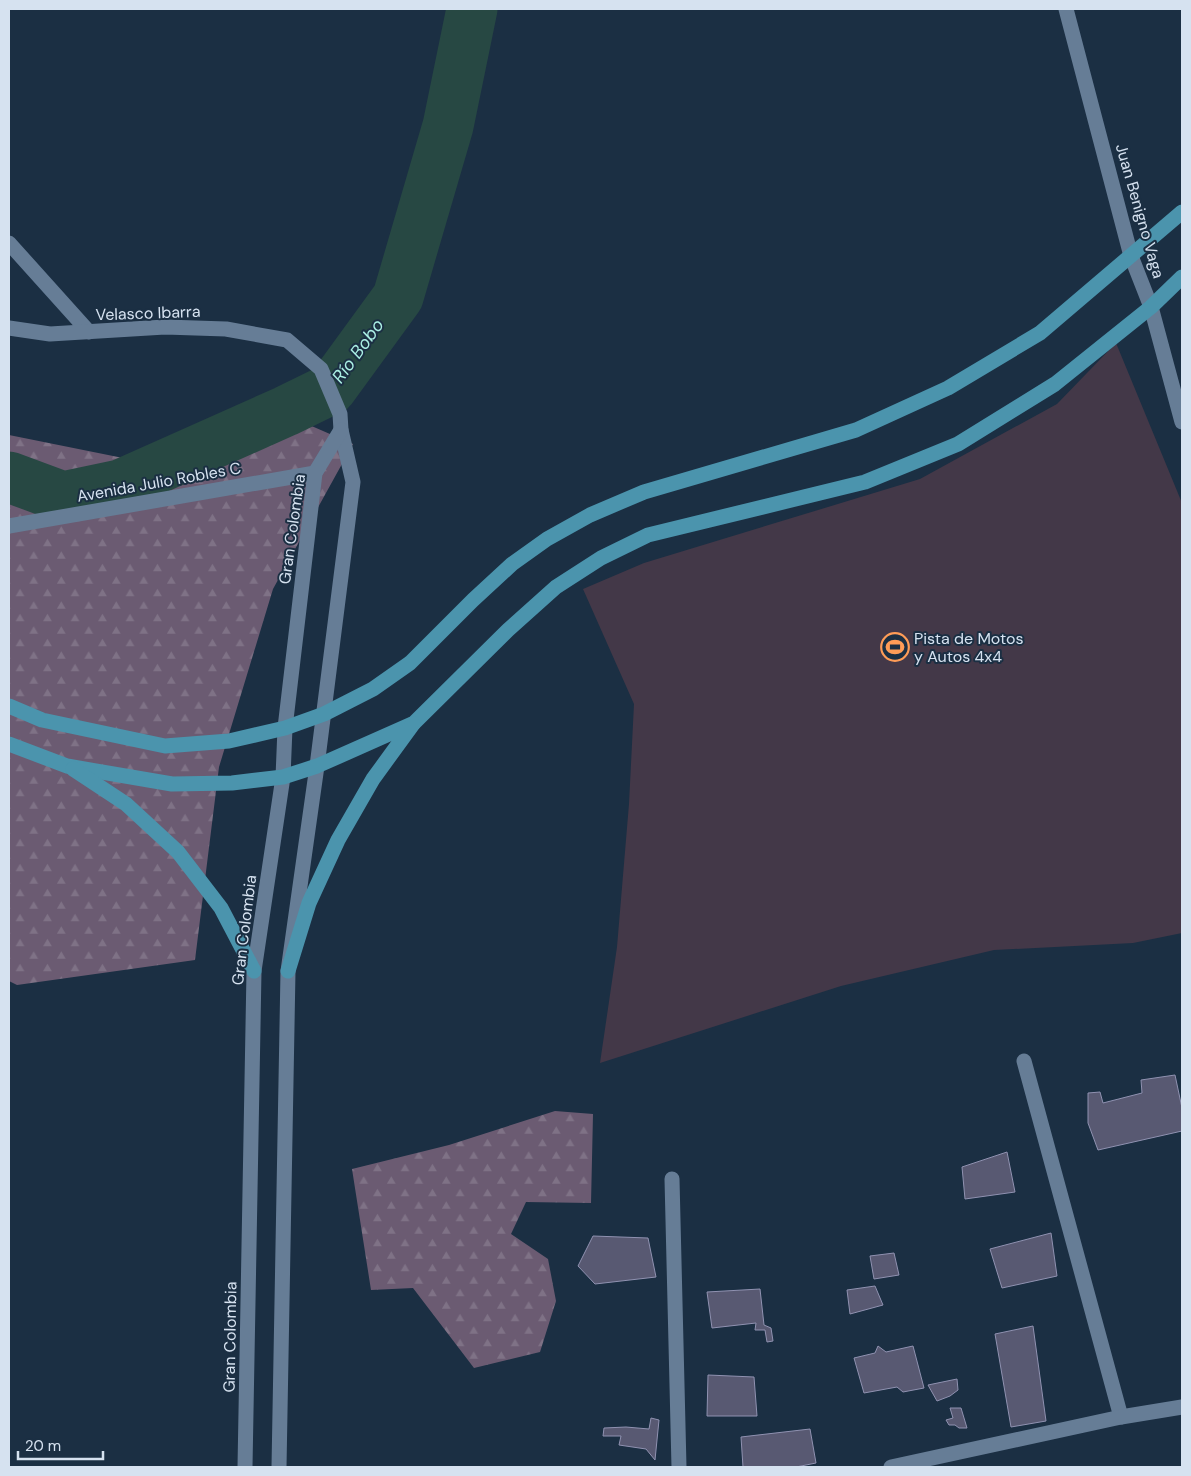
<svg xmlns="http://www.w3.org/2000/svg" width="1191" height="1476" viewBox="0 0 1191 1476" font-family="'DM Sans',sans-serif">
<defs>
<pattern id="forest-firs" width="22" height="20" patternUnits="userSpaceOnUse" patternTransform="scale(1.25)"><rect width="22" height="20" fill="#6b5b72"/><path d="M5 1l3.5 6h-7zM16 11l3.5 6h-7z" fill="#7f7286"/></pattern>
</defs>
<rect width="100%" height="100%" fill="#1b2f43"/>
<g fill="url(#forest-firs)">
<path d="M300 421 353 444 273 589 219 767 195 960 17 985 9 981V435L123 458H215Z"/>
<path d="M555 1111 593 1114 591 1203 526 1202 511 1234 548 1259 556 1301 540 1352 474 1368 413 1288 371 1290 352 1169 449 1145Z"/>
</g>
<path fill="#433848" d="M1116 343 1182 503V933L1133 943 994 950 841 986 600 1063 617 947 629 804 634 704 583 589 644 563 920 479 1057 404Z"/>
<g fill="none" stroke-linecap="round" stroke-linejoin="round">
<path stroke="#274843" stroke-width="51" d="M9 477 63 497 120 485 286 411 331 389 398 297 448 126 472 9"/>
</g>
<g fill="#585972" stroke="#9092b1">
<path d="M1175 1075 1182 1108V1131L1098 1150 1088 1123V1093L1100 1092 1103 1103 1142 1093 1141 1080Z"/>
<path d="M1007 1152 1015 1192 965 1199 962 1167Z"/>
<path d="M1051 1233 1057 1276 1002 1288 990 1249Z"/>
<path d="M593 1236 648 1238 656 1277 595 1284 578 1266Z"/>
<path d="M894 1253 899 1275 874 1279 870 1256Z"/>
<path d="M875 1286 883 1305 850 1314 847 1290Z"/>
<path d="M760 1289 764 1325 771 1328 773 1341 767 1342 765 1330H755L756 1323 712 1328 707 1292Z"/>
<path d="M1033 1326 1046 1421 1011 1427 995 1334Z"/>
<path d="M878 1346 886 1352 913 1346 924 1388 903 1392 897 1387 864 1393 854 1358 875 1353Z"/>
<path d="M708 1375 754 1377 757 1416H707Z"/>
<path d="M957 1379 958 1390 950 1396 937 1401 928 1385Z"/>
<path d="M950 1408H961L967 1428H959L955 1425H949L946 1420 953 1418Z"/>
<path d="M651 1418 659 1420 655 1460 646 1449 619 1445 621 1436H603L604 1428 626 1427 649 1429Z"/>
<path d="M810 1429 816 1463 796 1467H743L741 1437Z"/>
</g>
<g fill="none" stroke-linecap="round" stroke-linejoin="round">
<g stroke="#667d96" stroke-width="15">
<path d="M1066 9 1131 256 1151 307 1182 422"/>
<path d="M9 243 89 332"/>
<path d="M9 328 50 334 165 327 226 329 287 340 321 369 340 414 341 430 353 482 317 766 288 971 279 1467"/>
<path d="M9 526 315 473"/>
<path d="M1024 1061 1121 1417"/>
<path d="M672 1179 679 1467"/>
<path d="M245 1467 254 971 283 777 285 728 315 473 341 430"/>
<path d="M891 1467 1121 1417 1182 1407"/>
</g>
<g stroke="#4b94ad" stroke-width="15">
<path d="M9 706 42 720 165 746 229 741 285 728 324 714 373 689 410 663 473 600 512 564 547 539 590 515 644 492 856 430 948 388 1040 333 1182 212"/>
<path d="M9 744 67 766 172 784 232 783 283 777 317 766 414 723 508 630 556 587 601 558 648 535 865 482 958 444 1055 384 1151 307 1182 277"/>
<path d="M73 769 126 804 178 852 221 908 254 971"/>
<path d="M288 971 309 903 338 840 373 779 413 724"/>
</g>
</g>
<defs>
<symbol id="stadium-ring" viewBox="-11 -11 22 22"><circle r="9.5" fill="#1b2f43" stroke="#fe9c57" stroke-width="1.5"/><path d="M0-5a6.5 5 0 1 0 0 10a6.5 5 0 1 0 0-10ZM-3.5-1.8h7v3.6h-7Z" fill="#fe9c57"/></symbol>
</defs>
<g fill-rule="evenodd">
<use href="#stadium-ring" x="879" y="631" width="32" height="32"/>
</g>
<g text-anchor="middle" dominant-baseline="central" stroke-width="4" stroke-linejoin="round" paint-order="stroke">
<g font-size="16" fill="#d6e2f0" stroke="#1b2f43">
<text transform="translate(1140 211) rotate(74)">Juan Benigno Vaga</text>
<text transform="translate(148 313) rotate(-2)">Velasco Ibarra</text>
<text transform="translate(159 482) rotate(-10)">Avenida Julio Robles C</text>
<text transform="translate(292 529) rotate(-82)">Gran Colombia</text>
<text transform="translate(244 930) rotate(-83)">Gran Colombia</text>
<text transform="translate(230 1337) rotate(-89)">Gran Colombia</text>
</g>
<g font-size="16" fill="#d6e2f0" stroke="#1b2f43" text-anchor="start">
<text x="914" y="638">Pista de Motos<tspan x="914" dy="18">y Autos 4x4</tspan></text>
</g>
<g font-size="18" font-style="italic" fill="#aaefe4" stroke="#1b2f43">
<text transform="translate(358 351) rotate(-54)">Río Bobo</text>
</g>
</g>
<rect width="1191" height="1476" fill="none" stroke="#d6e2f0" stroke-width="20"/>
<path d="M18 1451v8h85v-8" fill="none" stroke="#d6e2f0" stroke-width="2.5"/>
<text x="25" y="1451" font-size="15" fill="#d6e2f0" stroke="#1b2f43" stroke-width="4" paint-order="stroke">20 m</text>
</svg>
